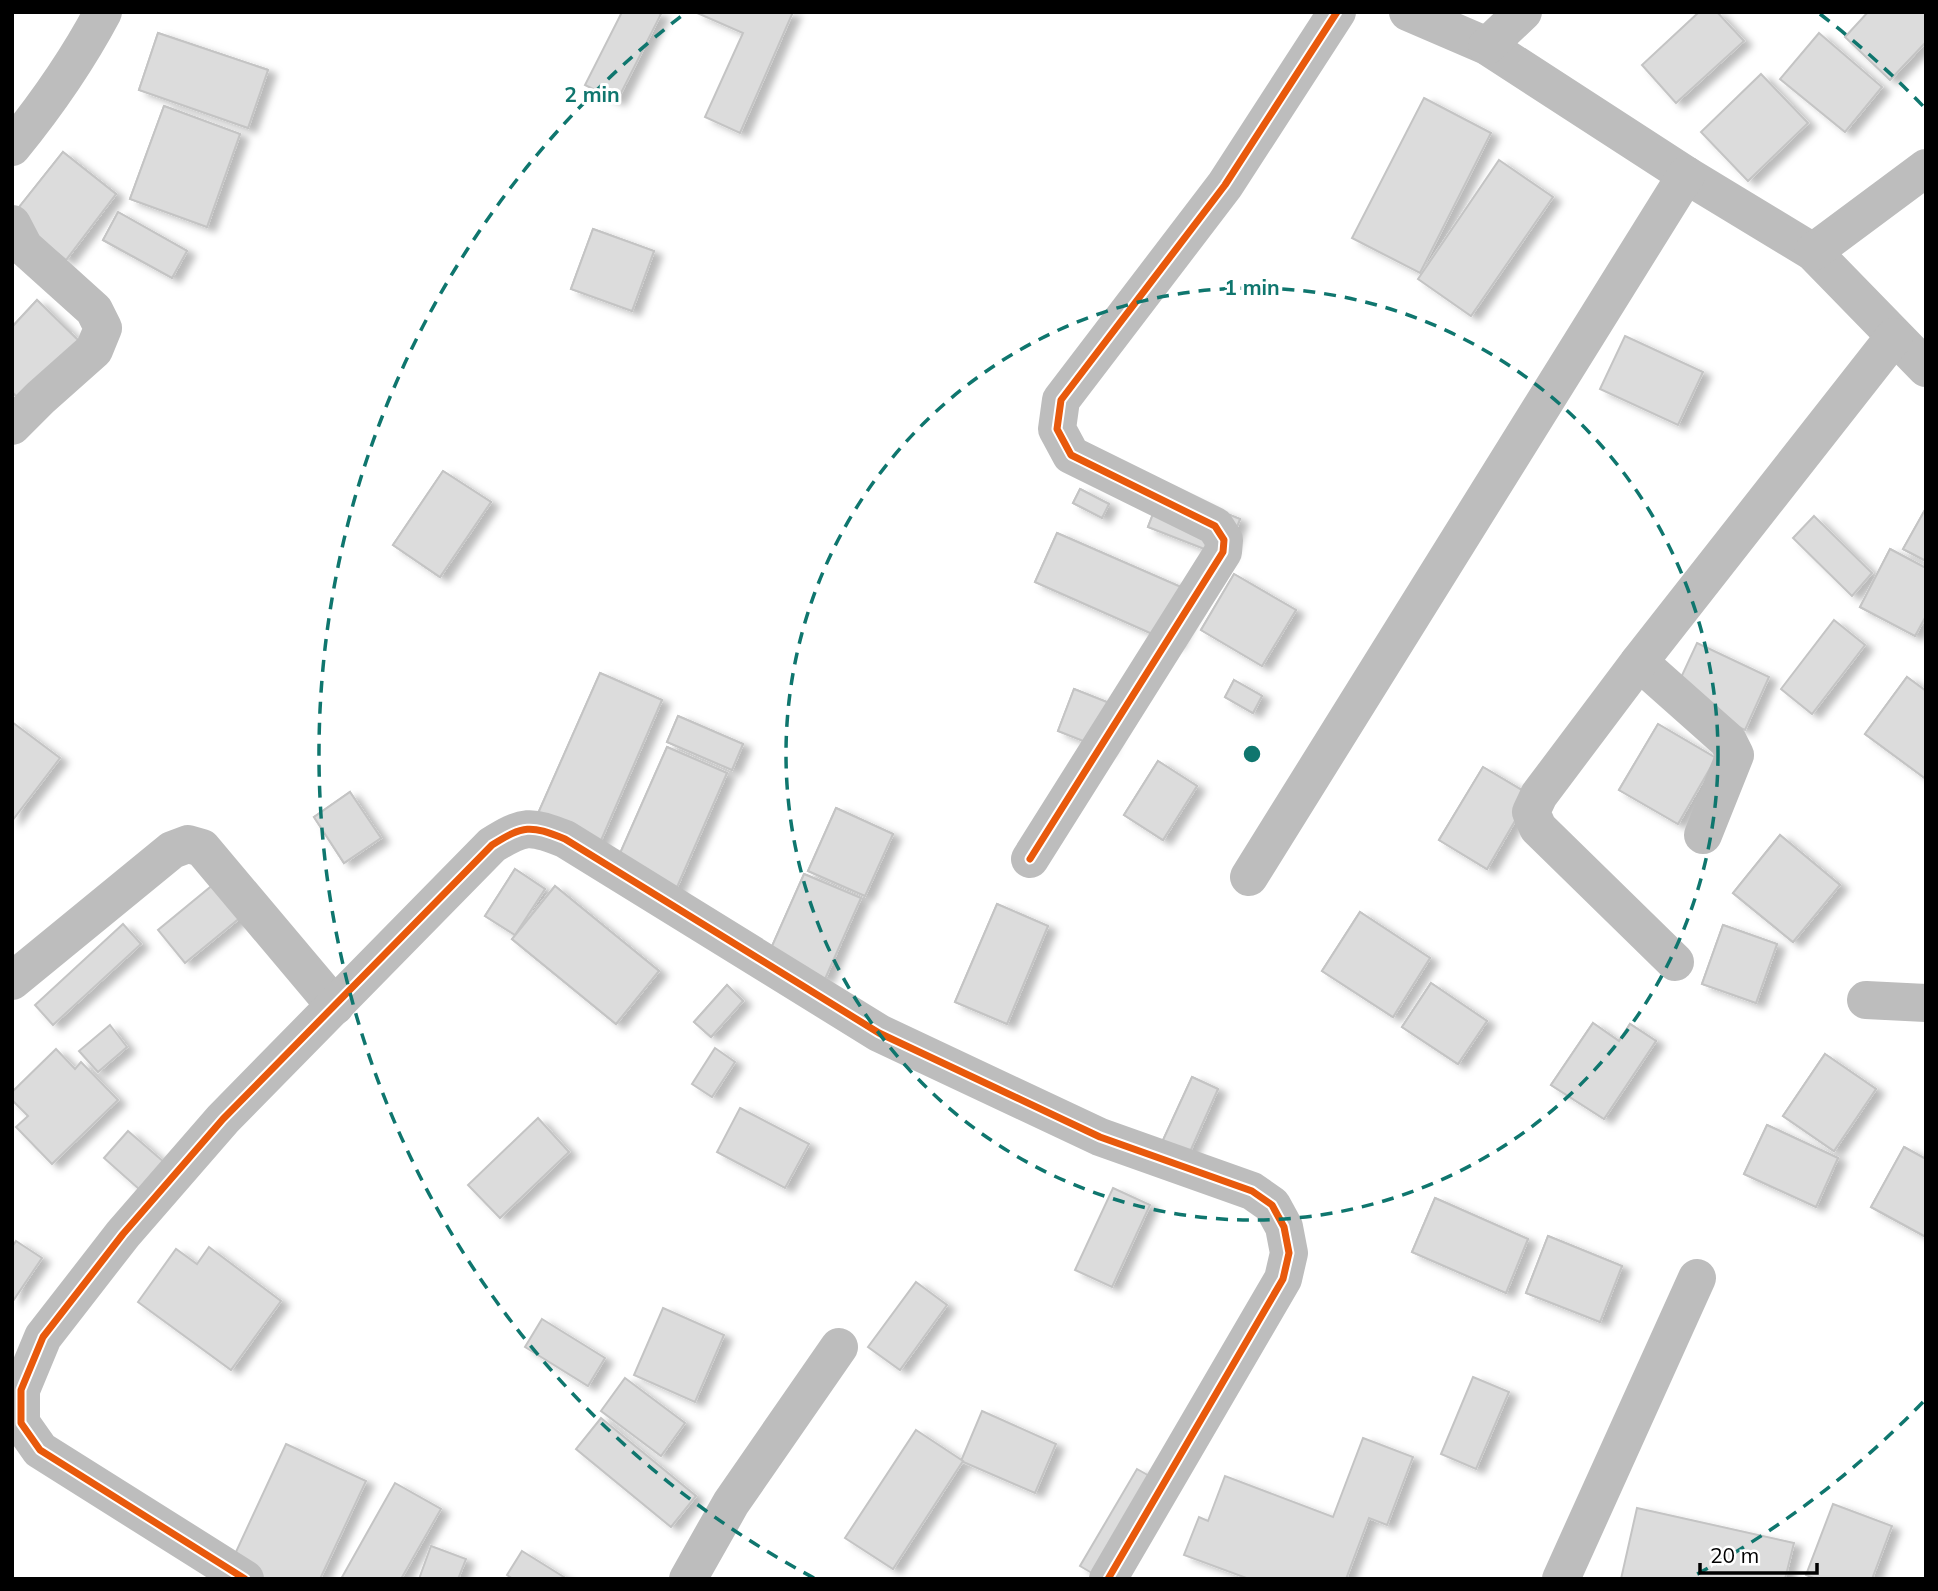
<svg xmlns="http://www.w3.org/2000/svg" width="1938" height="1591" viewBox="0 0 1938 1591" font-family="Mulish,sans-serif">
<defs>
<filter id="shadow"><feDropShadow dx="8" dy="4.5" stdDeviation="3.5" flood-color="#0004"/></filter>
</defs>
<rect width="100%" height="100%" fill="#fff"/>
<g fill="#dcdcdc" stroke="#c4c4c4" stroke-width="2" filter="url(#shadow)">
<path d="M622 12H657L661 14 617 101 585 85Z"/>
<path d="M695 12H793L740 133 705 117 743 33Z"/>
<path d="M1699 12H1717L1744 41 1676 103 1642 65Z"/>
<path d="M1868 12H1926V42L1890 80 1845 37Z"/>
<path d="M158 33 268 70 248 128 139 90Z"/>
<path d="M158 33 268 70 248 128 139 90Z"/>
<path d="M1819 33 1882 87 1845 132 1780 79Z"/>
<path d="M1761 74 1808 123 1748 181 1701 132Z"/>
<path d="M1424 98 1491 133 1420 273 1352 238Z"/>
<path d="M164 106 240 134 207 227 130 199Z"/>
<path d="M164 106 240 134 207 227 130 199Z"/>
<path d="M63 152 116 194 66 260 12 216Z"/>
<path d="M63 152 116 194 66 260 12 216Z"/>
<path d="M1499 160 1553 197 1471 316 1418 279Z"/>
<path d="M118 212 187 251 172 278 103 240Z"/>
<path d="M118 212 187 251 172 278 103 240Z"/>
<path d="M593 229 654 251 632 311 571 289Z"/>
<path d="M593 229 654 251 632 311 571 289Z"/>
<path d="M37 300 82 344 25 404 12 392V327Z"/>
<path d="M37 300 82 344 25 404 12 392V327Z"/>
<path d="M1625 336 1703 372 1678 425 1600 389Z"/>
<path d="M443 471 491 502 440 577 393 545Z"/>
<path d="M443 471 491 502 440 577 393 545Z"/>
<path d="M1163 488 1240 519 1225 557 1148 527Z"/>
<path d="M1163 488 1240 519 1225 557 1148 527Z"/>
<path d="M1080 489 1109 504 1102 518 1073 503Z"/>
<path d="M1080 489 1109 504 1102 518 1073 503Z"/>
<path d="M1926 508V561L1903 549Z"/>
<path d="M1926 508V561L1903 549Z"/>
<path d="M1814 516 1872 573 1852 596 1793 538Z"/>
<path d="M1057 533 1197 594 1175 644 1035 582Z"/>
<path d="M1057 533 1197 594 1175 644 1035 582Z"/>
<path d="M1890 549 1926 568V616L1915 636 1860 607Z"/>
<path d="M1890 549 1926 568V616L1915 636 1860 607Z"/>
<path d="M1234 574 1296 610 1262 666 1201 630Z"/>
<path d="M1234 574 1296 610 1262 666 1201 630Z"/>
<path d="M1834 620 1865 645 1812 714 1781 689Z"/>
<path d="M1697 643 1769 677 1745 730 1672 697Z"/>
<path d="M600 673 662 700 599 845 536 818Z"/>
<path d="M600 673 662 700 599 845 536 818Z"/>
<path d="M1907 677 1926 691V779L1865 734Z"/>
<path d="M1907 677 1926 691V779L1865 734Z"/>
<path d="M1234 680 1262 696 1253 713 1225 697Z"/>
<path d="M1234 680 1262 696 1253 713 1225 697Z"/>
<path d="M1074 689 1122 708 1106 750 1058 731Z"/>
<path d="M1074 689 1122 708 1106 750 1058 731Z"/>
<path d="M678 716 743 744 732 770 667 742Z"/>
<path d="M678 716 743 744 732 770 667 742Z"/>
<path d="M12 722 60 758 12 821Z"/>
<path d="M1658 724 1716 758 1678 824 1619 790Z"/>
<path d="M1658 724 1716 758 1678 824 1619 790Z"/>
<path d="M667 747 727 773 674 894 614 867Z"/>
<path d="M667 747 727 773 674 894 614 867Z"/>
<path d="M1158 761 1197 786 1163 840 1124 815Z"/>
<path d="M1158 761 1197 786 1163 840 1124 815Z"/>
<path d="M1483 767 1530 795 1487 869 1439 840Z"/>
<path d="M1483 767 1530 795 1487 869 1439 840Z"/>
<path d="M350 792 381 838 344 863 314 817Z"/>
<path d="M350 792 381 838 344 863 314 817Z"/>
<path d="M836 808 893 834 865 896 808 871Z"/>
<path d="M836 808 893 834 865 896 808 871Z"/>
<path d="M1780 835 1840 885 1793 942 1733 893Z"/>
<path d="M1780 835 1840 885 1793 942 1733 893Z"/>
<path d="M515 869 545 889 515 935 485 916Z"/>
<path d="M515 869 545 889 515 935 485 916Z"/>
<path d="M804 874 861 898 825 979 769 953Z"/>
<path d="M804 874 861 898 825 979 769 953Z"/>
<path d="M220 879 247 912 185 963 158 930Z"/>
<path d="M555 886 659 971 616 1024 512 939Z"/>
<path d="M555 886 659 971 616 1024 512 939Z"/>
<path d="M997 904 1048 926 1007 1024 955 1002Z"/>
<path d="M997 904 1048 926 1007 1024 955 1002Z"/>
<path d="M1360 912 1430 958 1393 1017 1322 971Z"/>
<path d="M1360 912 1430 958 1393 1017 1322 971Z"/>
<path d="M123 924 141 944 53 1025 35 1005Z"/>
<path d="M1723 925 1777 944 1756 1003 1702 984Z"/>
<path d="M1723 925 1777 944 1756 1003 1702 984Z"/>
<path d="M1431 983 1487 1021 1458 1064 1402 1027Z"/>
<path d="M1431 983 1487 1021 1458 1064 1402 1027Z"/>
<path d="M727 985 743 1001 711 1037 694 1022Z"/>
<path d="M727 985 743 1001 711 1037 694 1022Z"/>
<path d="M1593 1023 1619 1041 1630 1024 1656 1041 1604 1119 1551 1085Z"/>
<path d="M1593 1023 1619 1041 1630 1024 1656 1041 1604 1119 1551 1085Z"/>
<path d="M110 1025 127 1047 98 1072 79 1051Z"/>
<path d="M715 1048 735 1062 712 1097 692 1084Z"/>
<path d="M56 1049 75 1069 81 1062 118 1100 52 1164 16 1127 28 1116 12 1100V1092Z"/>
<path d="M1825 1054 1876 1089 1834 1151 1783 1116Z"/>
<path d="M1825 1054 1876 1089 1834 1151 1783 1116Z"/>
<path d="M1192 1077 1218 1089 1185 1163 1158 1151Z"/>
<path d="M1192 1077 1218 1089 1185 1163 1158 1151Z"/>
<path d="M740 1108 809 1144 785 1188 717 1152Z"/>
<path d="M538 1118 569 1152 500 1218 468 1185Z"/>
<path d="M1767 1125 1838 1158 1816 1207 1744 1174Z"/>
<path d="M1767 1125 1838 1158 1816 1207 1744 1174Z"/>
<path d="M128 1131 172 1169 148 1197 104 1158Z"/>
<path d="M1904 1147 1926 1159V1237L1871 1207Z"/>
<path d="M1904 1147 1926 1159V1237L1871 1207Z"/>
<path d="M1113 1188 1150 1205 1112 1287 1075 1270Z"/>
<path d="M1435 1198 1528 1239 1506 1293 1412 1252Z"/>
<path d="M1435 1198 1528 1239 1506 1293 1412 1252Z"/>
<path d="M1548 1236 1622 1266 1600 1322 1526 1293Z"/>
<path d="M1548 1236 1622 1266 1600 1322 1526 1293Z"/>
<path d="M16 1241 42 1258 13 1301 12 1247Z"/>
<path d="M209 1247 281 1301 231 1370 138 1302 176 1249 197 1264Z"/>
<path d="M916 1282 947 1305 900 1370 868 1347Z"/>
<path d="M663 1308 724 1335 695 1402 634 1375Z"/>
<path d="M542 1319 605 1358 588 1386 525 1347Z"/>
<path d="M1473 1377 1509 1392 1476 1469 1441 1454Z"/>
<path d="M625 1378 685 1423 661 1456 601 1411Z"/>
<path d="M982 1411 1056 1444 1035 1493 961 1461Z"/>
<path d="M601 1418 696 1496 671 1527 576 1449Z"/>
<path d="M916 1430 963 1461 893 1569 845 1538Z"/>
<path d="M1363 1438 1413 1457 1387 1525 1369 1518 1346 1579H1249L1184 1555 1199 1517 1208 1521 1225 1476 1333 1517Z"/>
<path d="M286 1444 366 1481 320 1579H255L229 1567Z"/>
<path d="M1137 1469 1162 1483 1102 1579 1080 1566Z"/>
<path d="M395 1483 441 1509 401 1579H341Z"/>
<path d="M1833 1504 1892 1526 1872 1579H1816L1806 1575Z"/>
<path d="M1637 1508 1794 1543 1785 1579H1621Z"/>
<path d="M431 1546 466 1559 458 1579H419Z"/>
<path d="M522 1551 567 1579H513L507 1575Z"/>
</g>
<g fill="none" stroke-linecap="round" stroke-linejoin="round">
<g stroke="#bdbdbd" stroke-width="38">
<path d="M1408 12 1487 46 1686 175 1813 252 1926 368"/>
<path d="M1487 46 1523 12"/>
<path d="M12 147C47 104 77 61 103 12"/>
<path d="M12 224 24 247 94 310 103 328 94 350 40 398 12 426"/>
<path d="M1813 252 1926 168"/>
<path d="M1639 662 1728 741 1735 755 1703 835"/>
<path d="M1030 859 1223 552 1224 540 1215 526 1071 455 1057 429 1061 400 1225 185 1337 12"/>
<path d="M1249 877 1686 175"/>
<path d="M1675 962 1538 828 1531 812 1539 795 1639 662 1894 337"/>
<path d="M12 981 172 850 188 844 202 848 335 1006"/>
<path d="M1866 1000 1926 1003"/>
<path d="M245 1579 40 1450 21 1423V1390L43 1337 123 1234 223 1119 492 845C524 825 530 825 565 839L879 1033 1100 1137 1252 1191 1272 1205 1284 1227 1289 1253 1283 1279 1108 1579"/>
<path d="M688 1579 731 1503 839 1347"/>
<path d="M1561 1579 1697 1278"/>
</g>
<defs>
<g id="cycleway">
<path d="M1030 859 1223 552 1224 540 1215 526 1071 455 1057 429 1061 400 1225 185 1337 12"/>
<path d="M245 1579 40 1450 21 1423V1390L43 1337 123 1234 223 1119 492 845C524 825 530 825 565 839L879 1033 1100 1137 1252 1191 1272 1205 1284 1227 1289 1253 1283 1279 1108 1579"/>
</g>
</defs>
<use href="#cycleway" stroke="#fff" stroke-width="11"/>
<use href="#cycleway" stroke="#e8590c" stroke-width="7"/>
</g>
<g fill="none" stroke="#0f766e" stroke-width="3.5" stroke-dasharray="12 9">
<circle cx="1252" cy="754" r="466"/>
<path d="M1923 1402A933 933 0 0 1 1690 1578M814 1578A933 933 0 0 1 684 14M1820 14A933 933 0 0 1 1923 106"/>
</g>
<circle cx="1252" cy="754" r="10" fill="#0f766e" stroke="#fff" stroke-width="3.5"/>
<g font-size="21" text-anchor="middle" font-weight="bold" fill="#0f766e" stroke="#fff" stroke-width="6" stroke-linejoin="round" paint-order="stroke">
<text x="592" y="102">2 min</text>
<text x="1252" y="295">1 min</text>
</g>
<rect width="1938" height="1591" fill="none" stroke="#000000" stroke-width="28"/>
<path d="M1700 1563v10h117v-10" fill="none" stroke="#000000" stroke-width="3.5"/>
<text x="1710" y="1563" font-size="21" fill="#000000" stroke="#ffffff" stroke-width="5" paint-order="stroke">20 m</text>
</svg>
